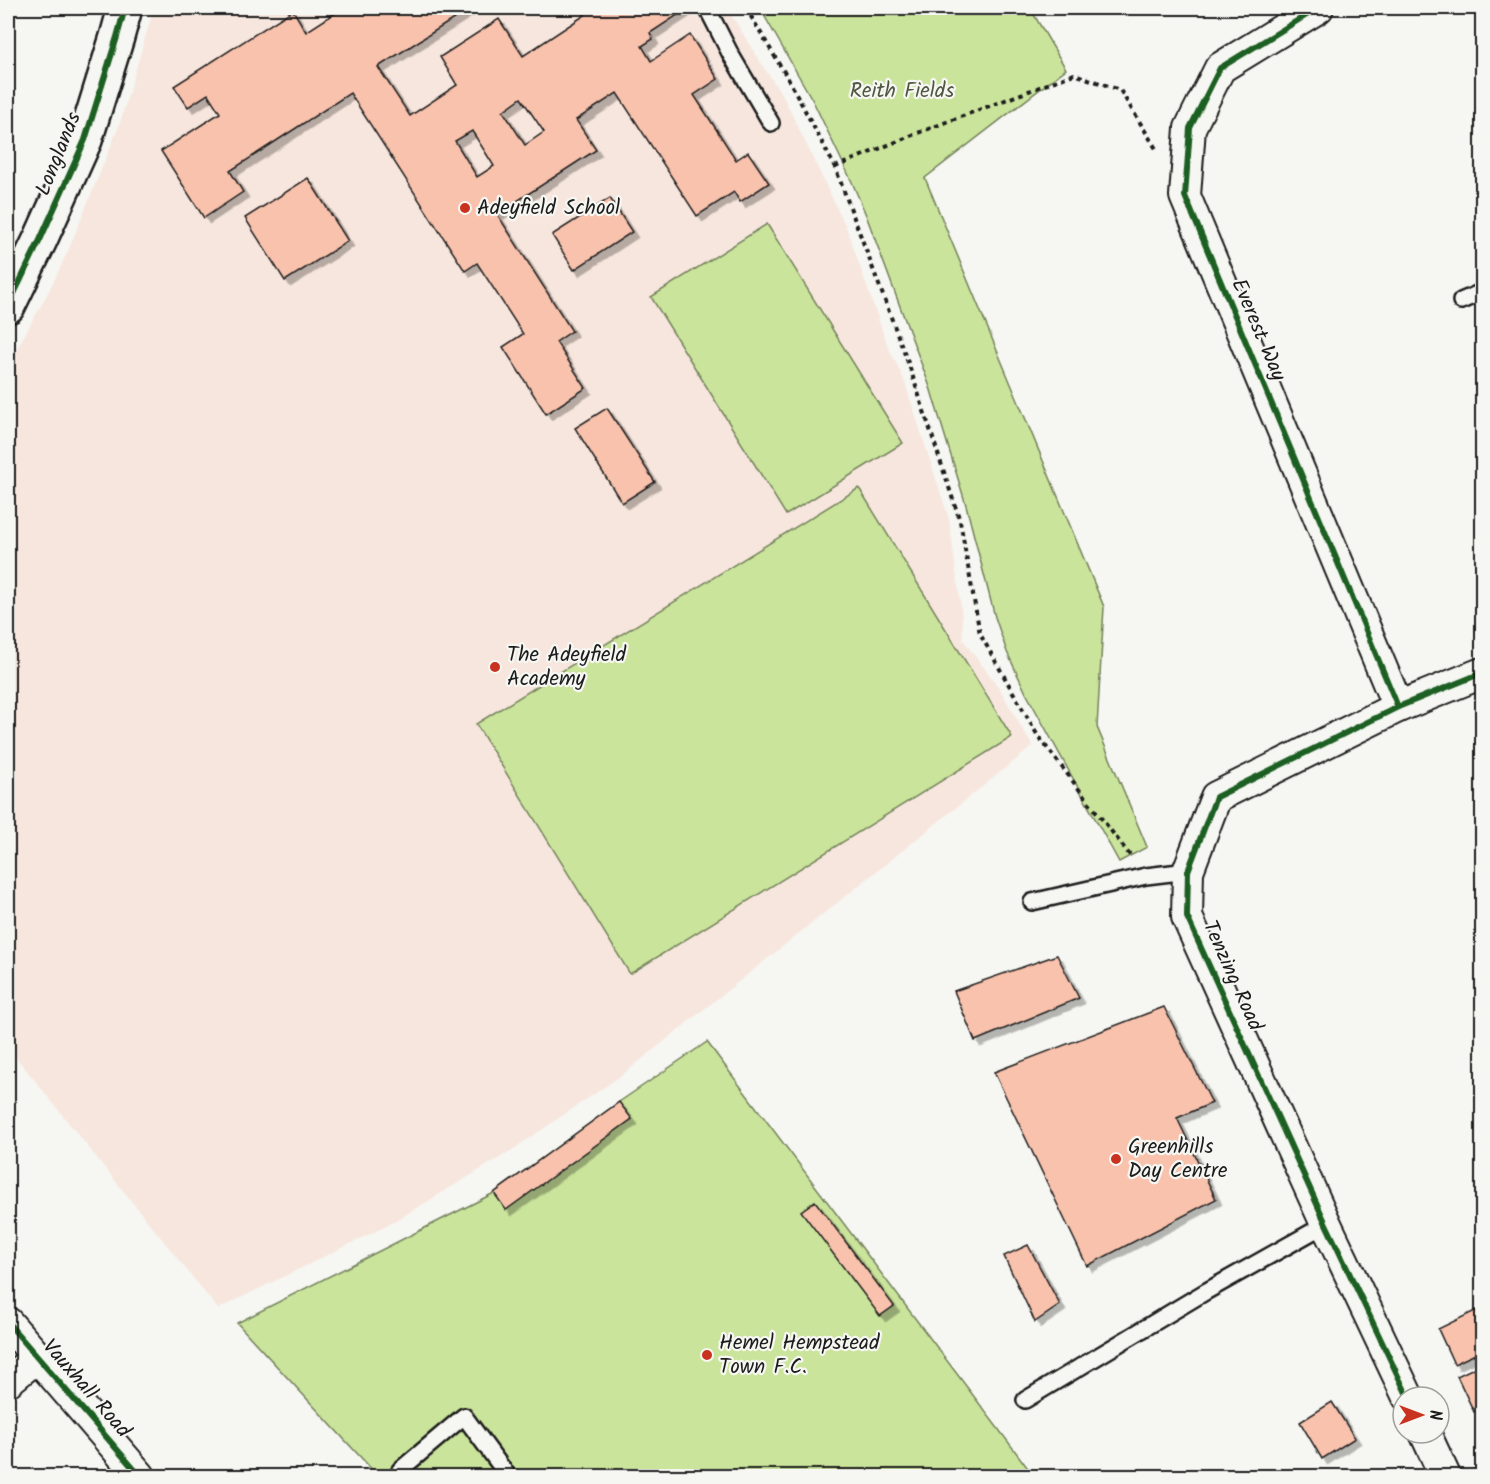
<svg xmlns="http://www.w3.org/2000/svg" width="1490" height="1484" viewBox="0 0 1490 1484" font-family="Kalam,sans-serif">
<defs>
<filter id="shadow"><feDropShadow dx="5.5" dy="5.5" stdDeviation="0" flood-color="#0004"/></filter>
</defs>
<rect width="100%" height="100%" fill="#f6f6f2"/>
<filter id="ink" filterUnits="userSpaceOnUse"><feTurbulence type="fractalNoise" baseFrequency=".0167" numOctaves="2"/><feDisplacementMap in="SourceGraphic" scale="12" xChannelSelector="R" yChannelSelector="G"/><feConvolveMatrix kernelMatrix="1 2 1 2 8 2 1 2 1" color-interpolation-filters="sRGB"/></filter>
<g filter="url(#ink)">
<path fill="#f7e6dd" d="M154 8H727L766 71 783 96 846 227 887 344 904 380 949 519 962 617 963 640 1000 689 1028 739 1033 746 622 1075 506 1154 390 1224 218 1309 8 1047V365L49 291 68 251 119 126Z"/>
<g fill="#cae49b" stroke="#73805c" stroke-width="1.5">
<path d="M760 8H1030L1066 69 925 178 1104 607 1097 727 1147 847 1119 862 1026 693 1007 652 995 617 966 505 930 387 866 215 852 182 813 101Z"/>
<path d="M767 224 903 443 786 515 651 297Z"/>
<path d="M859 488 1012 737 630 974 476 724Z"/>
<path d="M707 1042 1030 1471 1021 1476H378L237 1323 494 1193 619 1102Z"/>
</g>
<g fill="#f9c2ad" stroke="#1c1c1c" stroke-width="1.5" fill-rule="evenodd" filter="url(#shadow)">
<path d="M343 8H471L378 67 410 116 457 85 440 57 499 19 523 56 585 15 580 8H686L687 9 650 33 653 39 642 46 651 61 690 35 718 79 694 95 736 160 748 152 769 183 740 202 734 192 697 216 617 93 576 120 596 150 497 214 572 331 556 342 586 388 546 414 503 347 523 334 477 263 465 271 350 93 230 171 243 192 204 218 161 151 220 113 208 94 188 107 174 86 293 10 306 32ZM521 98 544 132 525 145 503 111ZM472 131 494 166 477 177 455 141Z"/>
<path d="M308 178 348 241 285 281 245 218Z"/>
<path d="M610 198 632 232 574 270 552 235Z"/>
<path d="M607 408 655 482 622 503 575 428Z"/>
<path d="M1057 955 1079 998 975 1041 954 991Z"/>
<path d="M1164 1007 1212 1103 1177 1118 1216 1199 1087 1266 994 1072Z"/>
<path d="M619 1102 632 1119 506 1210 494 1193Z"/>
<path d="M815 1201 894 1306 880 1316 801 1211Z"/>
<path d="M1028 1245 1060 1305 1035 1322 1004 1256Z"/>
<path d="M1481 1308 1482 1312V1351L1454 1364 1438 1329Z"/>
<path d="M1482 1364V1408L1474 1412 1457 1376Z"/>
<path d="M1332 1402 1355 1438 1322 1459 1300 1422Z"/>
</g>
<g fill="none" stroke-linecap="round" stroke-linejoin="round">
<defs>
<g id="lane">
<path d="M707 8 731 55 771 123"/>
<path d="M1461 301 1482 292"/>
<path d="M1032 902 1146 876 1188 871"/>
<path d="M1025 1400 1205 1292 1326 1224"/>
<path d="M405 1476 400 1470 464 1416 508 1476"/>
</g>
<g id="street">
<path d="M1318 8 1220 68 1190 128 1185 196 1398 707"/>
<path d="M8 1323 140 1476"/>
<path d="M8 1381 37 1357"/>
<path d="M1408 1397 1326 1224 1187 917 1188 871 1216 797 1398 707 1482 673"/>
<path d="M1425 1433 1445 1476"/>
</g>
<path id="secondary" d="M8 306 40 240 85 140 117 37 125 8"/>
</defs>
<use href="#lane" stroke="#1c1c1c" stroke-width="20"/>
<use href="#street" stroke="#1c1c1c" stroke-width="34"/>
<use href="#secondary" stroke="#1c1c1c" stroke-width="38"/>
<g stroke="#1c1c1c" stroke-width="4" stroke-dasharray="4.5 4.5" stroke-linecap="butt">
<path d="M746 8 790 82 835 167 910 368 960 521 980 634 1038 736 1132 858"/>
<path d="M835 167 915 134 1074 74 1120 90 1158 152"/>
</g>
<use href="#lane" stroke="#f6f6f2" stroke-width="15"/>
<use href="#street" stroke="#f6f6f2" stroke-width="30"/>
<use href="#secondary" stroke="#f6f6f2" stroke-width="33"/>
<defs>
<g id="cycleway">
<path d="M1318 8 1220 68 1190 128 1185 196 1398 707"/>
<path d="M8 306 40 240 85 140 117 37 125 8"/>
<path d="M8 1323 140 1476"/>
<path d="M1408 1397 1326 1224 1187 917 1188 871 1216 797 1398 707 1482 673"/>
</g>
</defs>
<use href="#cycleway" stroke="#f6f6f2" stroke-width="10"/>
<use href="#cycleway" stroke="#1b5e20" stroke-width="6"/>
</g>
</g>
<g fill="#c8321e" stroke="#f6f6f2" stroke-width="2">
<circle cx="465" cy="208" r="6"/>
<circle cx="495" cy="667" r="6"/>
<circle cx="1116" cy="1159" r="6"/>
<circle cx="707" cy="1355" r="6"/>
</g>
<g text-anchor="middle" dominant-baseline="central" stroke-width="4.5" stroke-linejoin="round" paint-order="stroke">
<g font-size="21" fill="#505842" stroke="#f6f6f2">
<text x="902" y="91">Reith Fields</text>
</g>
<g font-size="21" fill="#1c1c1c" stroke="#f6f6f2">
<text transform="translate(59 154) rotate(-68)">Longlands</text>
<text transform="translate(1258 330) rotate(67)">Everest Way</text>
<text transform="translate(1232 976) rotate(66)">Tenzing Road</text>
<text transform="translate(86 1389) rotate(49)">Vauxhall Road</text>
</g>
<g font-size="21" fill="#1c1c1c" stroke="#f6f6f2" text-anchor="start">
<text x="477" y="208">Adeyfield School</text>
<text x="507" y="655">The Adeyfield<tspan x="507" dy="24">Academy</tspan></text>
<text x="1128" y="1147">Greenhills<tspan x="1128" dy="24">Day Centre</tspan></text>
<text x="719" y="1343">Hemel Hempstead<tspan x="719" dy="24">Town F.C.</tspan></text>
</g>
</g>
<rect width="1490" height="1484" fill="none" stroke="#f6f6f2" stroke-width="30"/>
<rect x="15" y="15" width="1460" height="1454" fill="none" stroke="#1c1c1c" stroke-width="2" filter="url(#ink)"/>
<g transform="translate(1421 1415) rotate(90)"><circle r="28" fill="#f6f6f2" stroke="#9f9f9c" stroke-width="1.5"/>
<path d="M0-4.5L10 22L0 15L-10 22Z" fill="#c8321e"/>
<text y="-9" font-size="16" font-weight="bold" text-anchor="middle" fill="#1c1c1c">N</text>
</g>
</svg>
